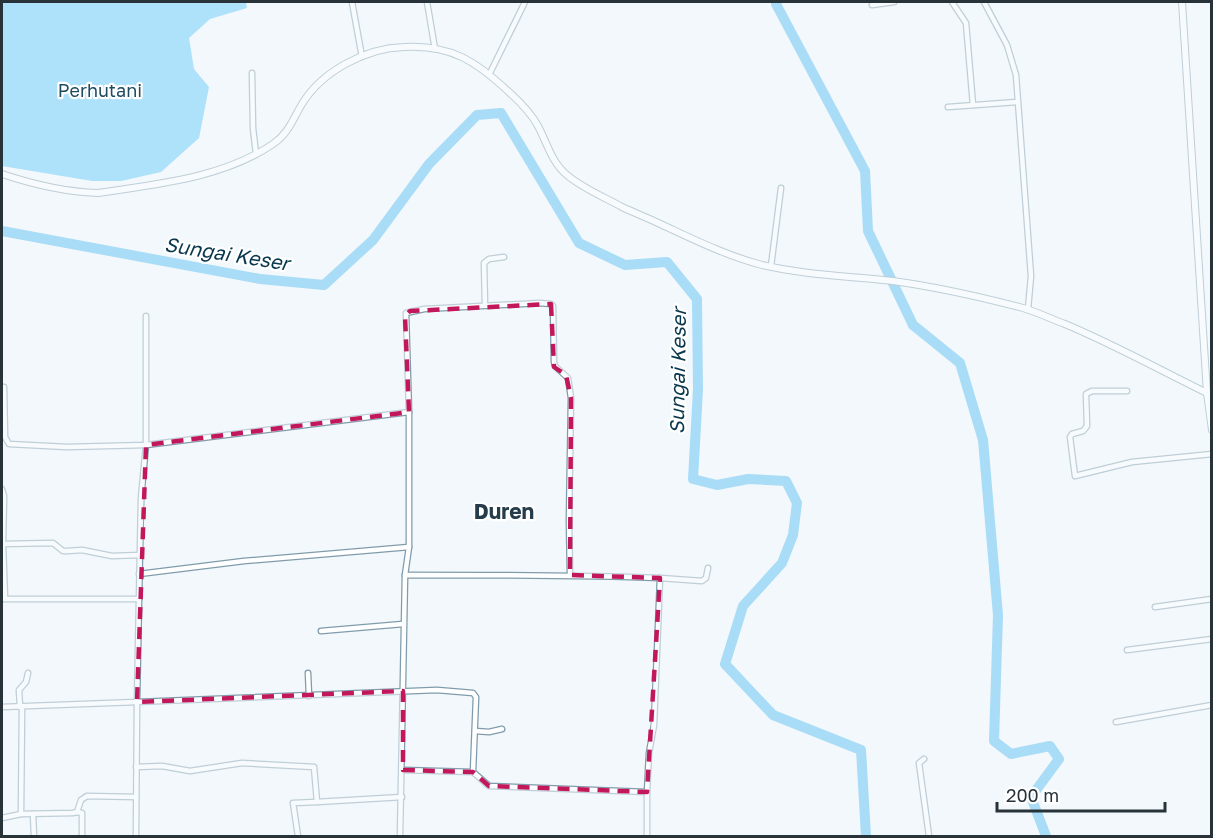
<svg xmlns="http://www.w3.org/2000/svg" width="1213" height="838" viewBox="0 0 1213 838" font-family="'Golos Text',sans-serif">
<rect width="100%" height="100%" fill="#f2f8fb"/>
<path fill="#5cc5f9" d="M2 2H246L247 8 210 19 189 38 194 69 209 87 199 138 161 172 121 181H92L2 166Z"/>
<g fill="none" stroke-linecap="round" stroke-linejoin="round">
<g stroke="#51baef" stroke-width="10">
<path d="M777 2 776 4 865 171 868 231 913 325 960 363 983 440 998 615 994 741 1011 754 1050 746 1059 759 1031 797 1046 836"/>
<path d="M2 231 260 279 324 285 373 240 429 164 477 115 501 113 579 243 625 265 667 262 697 299 698 389 693 479 717 485 748 479 786 481 797 503 793 535 782 563 743 606 725 664 773 715 861 750 866 836"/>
</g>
<defs>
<g id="minor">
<path d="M352 2 362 57"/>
<path d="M427 2 435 49"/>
<path d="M952 2 966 23 973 105"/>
<path d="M984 2 1007 45 1016 75 1031 276 1028 309"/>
<path d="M872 5 894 2"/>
<path d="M252 73 253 128 256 154"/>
<path d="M490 73 525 2"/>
<path d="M948 107 1017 102"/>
<path d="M771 266 781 188"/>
<path d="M485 305 484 263 489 259 504 257"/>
<path d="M4 387 5 437 9 444 67 447 146 445V316"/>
<path d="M1127 391H1092L1086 394 1087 426 1083 431 1072 434 1070 437 1075 476 1132 462 1212 454"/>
<path d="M2 489 4 496 3 544"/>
<path d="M139 574 244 561 409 547"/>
<path d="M405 575 409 547V412L406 313 424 309 540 303 551 304 553 306 554 362 555 366 568 378 571 398 569 521 570 575"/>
<path d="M660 578 702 581 706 578 708 568"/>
<path d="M4 599H139"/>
<path d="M5 599 3 544 53 543 63 551H67L82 550 112 556 140 555"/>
<path d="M1155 607 1212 599"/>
<path d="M321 631 403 624"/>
<path d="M1127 650 1212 639"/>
<path d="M308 673 309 696"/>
<path d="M2 707 137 702 141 498 146 445 409 412"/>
<path d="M20 707 19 690 26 682 28 673"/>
<path d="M1116 722 1212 705"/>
<path d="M475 731 489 732 502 729"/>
<path d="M924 759 919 763 929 836"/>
<path d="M136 767 162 766 190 771 242 763 314 767 317 802 402 797"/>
<path d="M403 770 473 772 489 786 647 792"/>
<path d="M77 812 82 813V836"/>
<path d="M21 814 22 707"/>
<path d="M33 814 34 836"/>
<path d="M2 818 21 814 73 813 77 812 81 800 87 796 136 797"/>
<path d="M136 836 137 702 437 690 473 693 476 697 473 772"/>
<path d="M298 836 293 803 317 802"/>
<path d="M400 836 405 575C490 575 575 575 660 578L654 725 649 753 647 792V836"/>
</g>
<g id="tertiary">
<path d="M1182 2 1207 393 1212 430"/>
<path d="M2 174C32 184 66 192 98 193 157 184 223 178 273 144 289 133 293 119 302 104 322 71 366 48 404 47 451 44 477 62 510 93 521 103 531 113 538 126 547 143 552 163 567 175 582 188 604 197 622 207 633 212 645 217 656 222 691 238 724 255 762 265 805 275 849 276 893 281 937 287 981 297 1023 308 1037 312 1051 319 1065 324 1113 344 1160 370 1207 393"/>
</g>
</defs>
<use href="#minor" stroke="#809cac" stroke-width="7"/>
<use href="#tertiary" stroke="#809cac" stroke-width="8"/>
<use href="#minor" stroke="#fff" stroke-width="4.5"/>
<use href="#tertiary" stroke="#fff" stroke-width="6"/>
</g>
<path d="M0 0H1213V838H0ZM551 304 554 367 566 375 571 398 570 575 660 578 647 792 489 786 473 772 403 770V691L137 702 146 445 409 412 405 316 410 311Z" fill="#f2f8fb" fill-opacity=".55" fill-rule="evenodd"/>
<path fill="none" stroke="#c2185b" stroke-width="4.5" stroke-dasharray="12 8" stroke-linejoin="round" d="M551 304 554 367 566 375 571 398 570 575 660 578 647 792 489 786 473 772 403 770V691L137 702 146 445 409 412 405 316 410 311Z"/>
<g text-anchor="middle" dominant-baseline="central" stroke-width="4.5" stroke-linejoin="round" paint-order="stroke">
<g font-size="18" fill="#1f4b61" stroke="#fff">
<text x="100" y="90">Perhutani</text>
</g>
<g font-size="20" font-style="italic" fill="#09384e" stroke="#fff">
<text transform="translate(227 253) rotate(9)">Sungai Keser</text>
<text transform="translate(677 371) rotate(-89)">Sungai Keser</text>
</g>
<g font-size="21" font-weight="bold" fill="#253d4b" stroke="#fff">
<text x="504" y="511">Duren</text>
</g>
</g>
<rect width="1213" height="838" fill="none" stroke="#273339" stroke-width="6"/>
<path d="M997 802v9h168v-9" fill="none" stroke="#273339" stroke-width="3"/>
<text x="1006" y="802" font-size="18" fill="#273339" stroke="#ffffff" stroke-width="4.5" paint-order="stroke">200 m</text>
</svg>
